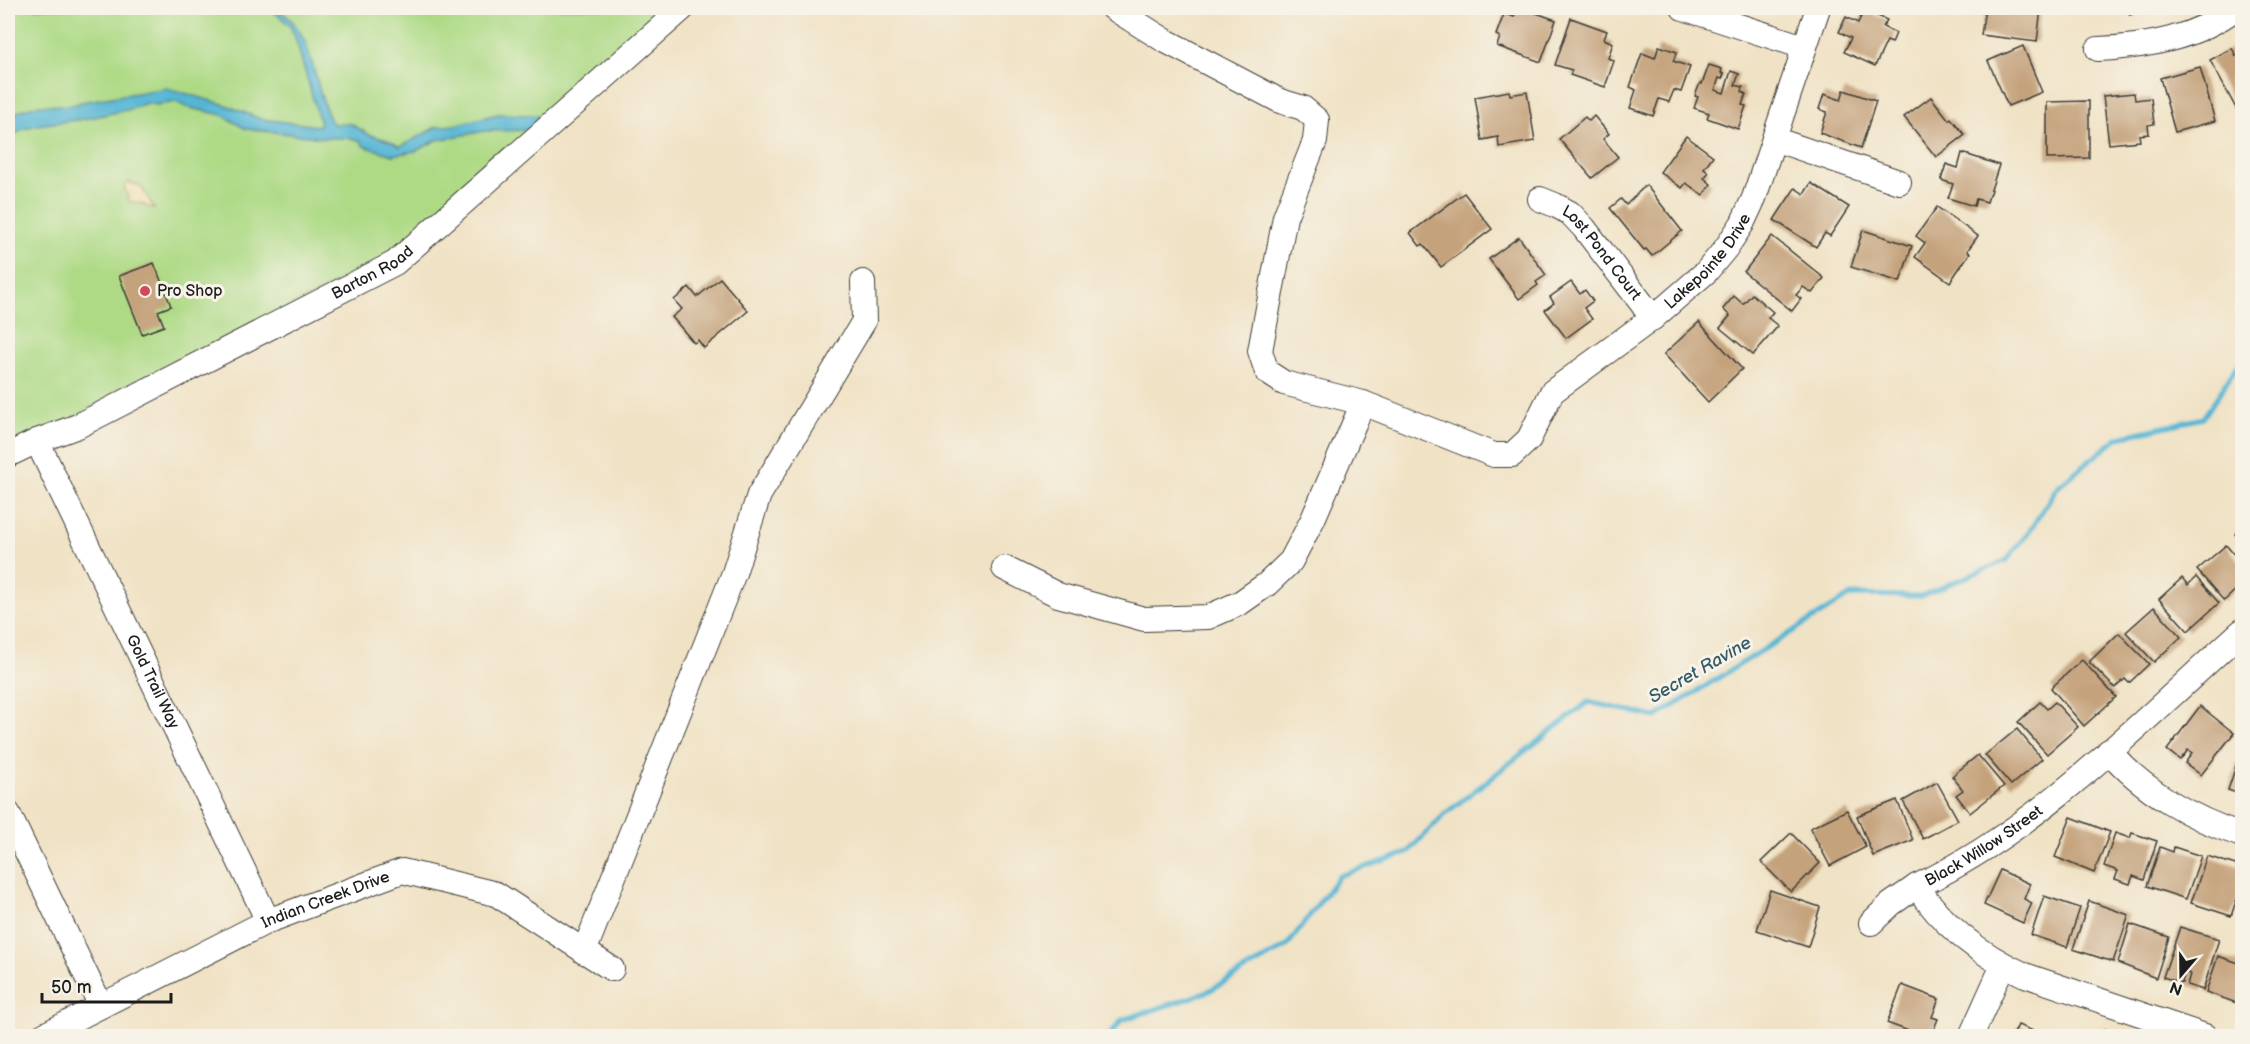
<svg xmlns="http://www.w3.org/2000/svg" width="2250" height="1044" viewBox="0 0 2250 1044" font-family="'Balsamiq Sans',sans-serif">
<rect width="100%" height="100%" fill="#f7f3e8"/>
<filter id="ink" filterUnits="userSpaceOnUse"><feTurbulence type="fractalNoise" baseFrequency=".0167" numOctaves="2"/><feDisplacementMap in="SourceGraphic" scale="12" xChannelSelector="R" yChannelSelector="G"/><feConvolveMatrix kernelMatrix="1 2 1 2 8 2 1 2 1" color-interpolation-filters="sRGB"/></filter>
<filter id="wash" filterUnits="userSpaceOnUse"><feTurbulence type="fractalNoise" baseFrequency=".008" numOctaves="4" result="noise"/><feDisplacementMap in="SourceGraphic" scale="24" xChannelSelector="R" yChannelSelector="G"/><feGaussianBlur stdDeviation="1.35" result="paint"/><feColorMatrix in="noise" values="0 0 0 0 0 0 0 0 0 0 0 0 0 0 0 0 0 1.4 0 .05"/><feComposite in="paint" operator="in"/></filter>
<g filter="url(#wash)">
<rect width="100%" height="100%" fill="#f0e2c5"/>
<path fill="#aeda86" stroke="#657b51" stroke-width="1.5" d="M8 8H675L380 262 8 451Z"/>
<path fill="#eeda9e" stroke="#857b5d" stroke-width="1.5" d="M128 182 141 186 154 208H149L141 203 130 202 124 188Z"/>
<path fill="#55b6d4" stroke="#386978" stroke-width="1.5" d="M263 8C314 8 311 89 333 124H351L368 134 390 141 400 147 436 127 454 125 498 114 532 115 544 118 535 130 485 131 437 140 416 151 393 155 363 146 361 141 349 138H325L246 129 222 115 186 107 176 102 157 105 147 103 131 109 85 119 37 125 23 129 8 139V117C17 112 28 106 39 105 54 104 67 109 81 102L167 88 226 105 261 119 318 126 320 123 295 37 290 26 277 14Z"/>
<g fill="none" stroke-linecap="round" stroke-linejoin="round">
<path stroke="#55b6d4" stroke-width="5" d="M1109 1036 1122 1020 1205 993 1287 946 1339 876 1407 853 1446 813 1588 702 1656 717 1851 595 1921 596 2007 560 2030 530 2058 486 2119 437 2203 418 2242 359"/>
</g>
<g id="blocks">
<g fill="#c4a27c">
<path d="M1517 8H1538L1536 13 1556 20 1541 62 1497 46 1500 37 1496 35 1504 14 1514 17Z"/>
<path d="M1985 8H2041L2037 42 1981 35Z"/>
<path d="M2126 8H2145L2130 15Z"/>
<path d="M1864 10 1887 20 1883 27 1896 33 1892 43 1887 41 1875 66 1844 52 1851 38 1839 32 1846 17 1858 23Z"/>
<path d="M1571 18 1607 31 1604 39 1613 43 1608 58 1614 61 1605 87 1570 75 1572 70 1555 65Z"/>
<path d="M1659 46 1677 52 1673 61 1690 67 1681 92 1674 90 1669 102 1659 99 1653 116 1630 108 1636 90 1630 87 1642 53 1655 58Z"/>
<path d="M2023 46 2042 92 2008 106 1988 61Z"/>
<path d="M2232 48 2236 56 2242 52V110L2238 112 2210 60Z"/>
<path d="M1709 65 1722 69 1721 73 1724 74 1722 79 1719 78 1715 90 1724 93 1731 71 1739 74 1735 85 1743 87 1742 92 1746 94 1742 105 1746 106 1738 129 1707 118 1709 113 1694 108 1698 97 1695 96 1700 83 1702 84Z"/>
<path d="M2200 67 2215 121 2175 132 2160 78Z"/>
<path d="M1844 90 1876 101 1861 148 1820 133 1827 112 1819 109 1824 94 1841 100Z"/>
<path d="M1509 91 1510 95 1527 92 1535 141 1499 147 1498 137 1482 140 1475 97Z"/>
<path d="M2134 93 2135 100 2151 98 2154 124 2148 125 2149 134 2139 135 2140 141 2109 144 2103 96Z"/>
<path d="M1931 97 1949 120 1951 118 1965 135 1936 157 1904 117Z"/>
<path d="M2089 101V158L2047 159V102Z"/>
<path d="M1594 116 1609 134 1603 139 1618 157 1592 178 1559 139 1585 117 1589 121Z"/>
<path d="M1686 136 1713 156 1704 168 1709 172 1704 178 1711 184 1703 195 1686 183 1682 188 1660 172Z"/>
<path d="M1962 153 1999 165 1987 202 1976 199 1974 206 1948 198 1953 184 1941 180 1946 164 1958 168Z"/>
<path d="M1811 183 1849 207 1830 236 1825 233 1816 247 1774 220 1795 188 1804 194Z"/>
<path d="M1646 185 1682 231 1652 256 1646 249 1644 250 1610 208 1621 199 1626 205Z"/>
<path d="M1464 193 1492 229 1441 267 1423 244 1420 246 1410 233Z"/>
<path d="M1937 207 1978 236 1967 251 1970 253 1950 282 1915 257 1925 243 1916 236Z"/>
<path d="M1863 230 1912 246 1900 282 1851 267Z"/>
<path d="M1772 236 1824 278 1812 293 1803 287 1796 295 1801 299 1792 311 1744 272Z"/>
<path d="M1519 237 1546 275 1536 282 1538 285 1519 299 1489 259Z"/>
<path d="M154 263 171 306 158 311 164 326 142 334 119 276Z"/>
<path d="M720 278 748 311 704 348 698 340 694 343 672 317 682 309 674 300 689 287 697 297Z"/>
<path d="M1571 282 1580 294 1585 290 1593 301 1584 308 1592 319 1566 338 1545 310 1554 303 1550 297Z"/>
<path d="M1752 294 1773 312 1768 318 1778 326 1753 355 1720 328 1730 316 1723 309 1734 296 1743 304Z"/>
<path d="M1699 322 1742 369 1708 402 1664 354Z"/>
<path d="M2242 527V543L2235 534Z"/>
<path d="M2226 545 2242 564V584L2224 601 2197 570Z"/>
<path d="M2196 577 2219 603 2188 631 2159 599 2182 578 2188 585Z"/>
<path d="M2154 607 2181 637 2154 662 2126 632Z"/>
<path d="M2119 633 2149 664 2129 683 2125 679 2115 688 2089 662Z"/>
<path d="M2082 660 2116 697 2084 726 2051 688Z"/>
<path d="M2040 702 2047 709 2055 702 2078 727 2047 754 2018 722Z"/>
<path d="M2200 706 2234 733 2201 775 2185 763 2192 753 2188 750 2180 760 2167 750Z"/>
<path d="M2017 729 2042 759 2011 785 1985 755Z"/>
<path d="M2242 748V795L2228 790Z"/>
<path d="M1978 755 2004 786 1970 813 1956 795 1963 790 1952 776Z"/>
<path d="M1937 782 1958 820 1923 839 1903 801Z"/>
<path d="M1897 800 1913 840 1873 856 1857 816Z"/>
<path d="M1847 810 1866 847 1830 866 1810 828Z"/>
<path d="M2071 817 2110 832 2094 873 2055 857Z"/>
<path d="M1791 833 1820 863 1791 892 1761 862Z"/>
<path d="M2115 833 2130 838 2132 833 2157 841 2144 880 2133 876 2130 884 2115 879 2118 871 2104 866Z"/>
<path d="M2160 847 2173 852 2174 847 2201 856 2186 899 2147 886Z"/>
<path d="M2207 856 2242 867V884L2231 916 2191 903Z"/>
<path d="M2000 870 2030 884 2024 899 2032 903 2023 923 1984 905Z"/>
<path d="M1770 890 1820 907 1808 947 1757 930Z"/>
<path d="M2044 896 2080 908 2067 947 2031 935Z"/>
<path d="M2089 901 2129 915 2113 962 2073 949Z"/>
<path d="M2130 924 2169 937 2156 978 2118 963Z"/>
<path d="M2180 927 2219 939 2203 990 2187 985 2190 974 2185 972 2182 983 2163 977Z"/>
<path d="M2218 956 2242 964V1005L2206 992Z"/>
<path d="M1902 985 1939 999 1932 1017 1938 1019 1931 1036H1922L1887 1023Z"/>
<path d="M2018 1025 2046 1036H2013Z"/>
<path d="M2105 1029 2126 1036H2103Z"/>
</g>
</g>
</g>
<g filter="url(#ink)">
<use href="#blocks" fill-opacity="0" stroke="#3c3a35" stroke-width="1.5"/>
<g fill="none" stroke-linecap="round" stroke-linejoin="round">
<defs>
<g id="minor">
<path id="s1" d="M1113 8 1164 40 1280 101 1303 108 1317 120 1315 141 1285 217 1260 351 1267 372 1284 383 1363 403 1494 455H1512L1529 439 1552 392 1653 318 1706 272 1726 248 1742 224 1754 198 1818 8"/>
<path d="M1683 8 1804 47"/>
<path d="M2098 49C2147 47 2196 38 2236 8"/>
<path d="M1774 139 1899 182"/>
<path id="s2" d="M1540 199 1555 205 1570 213 1584 228 1653 318"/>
<path id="s3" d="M37 441 268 921"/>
<path id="s4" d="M8 455 37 441 78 426 395 263 683 8"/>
<path d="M1004 568 1058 595 1144 619 1208 617 1240 603 1267 584 1291 561 1313 519 1363 403"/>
<path d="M2109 751C2143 791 2193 819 2242 835"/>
<path d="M8 813 101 1006"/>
<path d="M1871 923 1891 904 1917 886"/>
<path d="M584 952 734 573 759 495 864 321 863 282"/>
<path id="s5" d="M42 1036 268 921 402 871 496 894 612 969"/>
<path d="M1971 1036 2003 965"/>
<path id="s6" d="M2205 1036 2025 975C1981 955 1943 927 1917 886 2039 829 2143 720 2242 631"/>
</g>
</defs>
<use href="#minor" stroke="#3c3a35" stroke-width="26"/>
<use href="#minor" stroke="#fff" stroke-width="24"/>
</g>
</g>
<circle fill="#d1495b" stroke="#f7f3e8" stroke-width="2" cx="145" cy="291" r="6"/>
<g text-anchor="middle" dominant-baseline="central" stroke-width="6" stroke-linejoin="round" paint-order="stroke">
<g font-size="16" fill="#1c1c1c" stroke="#f7f3e8">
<text stroke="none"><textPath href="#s2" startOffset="84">Lost Pond Court</textPath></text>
<text stroke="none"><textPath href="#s1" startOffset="1036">Lakepointe Drive</textPath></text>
<text stroke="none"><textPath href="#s4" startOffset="408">Barton Road</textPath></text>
<text stroke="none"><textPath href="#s3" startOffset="267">Gold Trail Way</textPath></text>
<text stroke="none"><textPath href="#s6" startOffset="410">Black Willow Street</textPath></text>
<text stroke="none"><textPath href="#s5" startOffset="315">Indian Creek Drive</textPath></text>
</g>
<g font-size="16" fill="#1c1c1c" stroke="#f7f3e8" text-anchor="start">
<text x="157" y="291">Pro Shop</text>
</g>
<g font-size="18" font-style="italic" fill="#335a66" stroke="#f7f3e8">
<text transform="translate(1700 670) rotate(-30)">Secret Ravine</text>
</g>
</g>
<rect width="2250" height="1044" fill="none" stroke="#f7f3e8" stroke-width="30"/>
<g transform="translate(2181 975) rotate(200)" stroke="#f7f3e8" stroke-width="4.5" paint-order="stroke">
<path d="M0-4.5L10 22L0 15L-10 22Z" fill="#1c1c1c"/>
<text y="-9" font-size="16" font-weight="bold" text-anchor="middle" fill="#1c1c1c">N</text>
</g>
<path d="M42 993v9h129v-9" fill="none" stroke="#1c1c1c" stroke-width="3"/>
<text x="51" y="993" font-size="18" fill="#1c1c1c" stroke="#f7f3e8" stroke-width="4.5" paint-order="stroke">50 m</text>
</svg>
